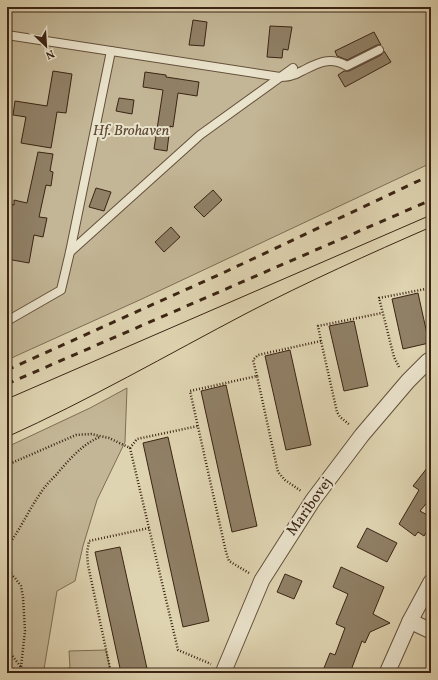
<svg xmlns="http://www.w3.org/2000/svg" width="438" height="680" viewBox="0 0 438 680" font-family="Vollkorn,serif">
<rect width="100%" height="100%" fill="#dfd4b1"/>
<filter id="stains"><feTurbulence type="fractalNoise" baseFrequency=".005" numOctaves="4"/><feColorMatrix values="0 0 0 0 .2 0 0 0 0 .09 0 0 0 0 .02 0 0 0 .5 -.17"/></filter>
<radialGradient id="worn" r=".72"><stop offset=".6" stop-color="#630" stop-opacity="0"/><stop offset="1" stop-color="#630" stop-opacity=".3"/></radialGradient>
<g fill="#c3b696" stroke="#7f6d55">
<path d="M7 7H431V163L144 298 7 360Z"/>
<path d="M127 388 125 442 97 500 83 546 75 581 57 591 44 669V673H7V447L90 408Z"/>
<path d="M106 650 111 673H57L56 670 70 668 69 651Z"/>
</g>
<g fill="#908066" stroke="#3b2414">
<path d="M193 20 207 22 204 46 189 45Z"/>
<path d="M270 26 292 27 288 50 283 49 282 58 267 57Z"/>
<path d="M374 32 381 45H377L347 60 337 56 335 51Z"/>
<path d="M384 51 391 62 345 87 338 75 344 71H349L381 55Z"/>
<path d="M53 71 72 74 66 113 57 112 51 148 21 143 26 117 13 115 15 101 47 106Z"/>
<path d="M145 72 166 75V77L199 82 197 96 178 93 173 127 170 126 167 151 154 149 163 90 143 87Z"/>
<path d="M119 98 134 100 132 114 116 111Z"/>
<path d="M38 152 53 154 50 171 53 172 51 186 46 185 39 217 47 218 43 237 34 235 29 263 7 259V222L10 204 14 205V200L27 203Z"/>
<path d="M96 188 111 192 104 211 89 207Z"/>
<path d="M213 190 222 200 204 217 194 207Z"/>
<path d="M171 227 180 237 164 252 155 242Z"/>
<path d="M418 293 429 343 403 349 392 299Z"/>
<path d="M354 321 368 386 344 391 329 326Z"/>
<path d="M290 350 311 445 286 450 265 356Z"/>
<path d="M226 385 257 526 232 532 201 391Z"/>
<path d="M168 437 209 621 183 627 143 443Z"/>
<path d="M431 463V500L430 499 420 511 431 517V525L424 536 418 532 415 536 399 524 419 490 413 486Z"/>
<path d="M367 528 397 543 387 562 357 547Z"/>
<path d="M120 547 148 673H121L95 552Z"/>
<path d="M341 567 384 587 373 614 390 623 370 632 365 643 362 641 350 673H322L330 653 335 655 345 628 336 624 337 621 348 594 333 587Z"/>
<path d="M285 574 302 581 294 599 277 592Z"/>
</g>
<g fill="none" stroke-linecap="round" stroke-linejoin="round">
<defs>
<g id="service">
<path d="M7 35 280 77C284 77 289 77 293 75 296 75 299 72 302 71 318 63 329 56 347 66L379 50"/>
<path d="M70 252 200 135 293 68"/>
<path d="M7 321 61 290 70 252 111 51"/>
</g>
<g id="minor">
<path d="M410 621 431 631"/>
<path d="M223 673 262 580 313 500 362 435 408 381 428 361"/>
<path d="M387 673 410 621 431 582"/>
</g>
</defs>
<use href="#service" stroke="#64503b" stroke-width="10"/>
<use href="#minor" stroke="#64503b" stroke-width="17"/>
<g stroke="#3b2414" stroke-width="2.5" stroke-dasharray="1 2" stroke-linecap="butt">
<path d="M321 341 318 326 382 313"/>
<path d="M399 367 394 357 379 298 431 288"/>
<path d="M257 376 253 360 258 355 321 341 337 412 340 417 350 425"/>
<path d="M130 448 137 439 198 426"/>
<path d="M7 465 76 435 91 434 109 438 130 448 178 650 211 664"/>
<path d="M7 547C20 530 28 511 40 494 44 487 50 481 56 475 68 461 82 444 100 437"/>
<path d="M7 563 9 572 15 578 21 586 23 597 25 631 21 667 22 673"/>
<path d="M249 573 229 561 226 552 190 391 257 376 278 472 285 480 301 491"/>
<path d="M7 649 21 667"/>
<path d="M111 673 88 565 87 553 89 541 149 528"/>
</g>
<use href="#service" stroke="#eae3cc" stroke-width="8"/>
<use href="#minor" stroke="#eae3cc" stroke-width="15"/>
<g stroke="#3b2414" stroke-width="1">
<path d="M7 399 431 215"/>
<path d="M7 437C89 400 167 355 247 313 307 282 369 254 431 227"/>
</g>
<g stroke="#3b2414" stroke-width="3" stroke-dasharray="7 7" stroke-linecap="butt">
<path d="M7 370 225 272 431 175"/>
<path d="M7 384 431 200"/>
</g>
</g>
<g text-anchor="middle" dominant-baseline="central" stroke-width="4" stroke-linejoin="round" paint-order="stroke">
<g font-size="15" font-style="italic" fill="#5d4834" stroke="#eae3cc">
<text x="131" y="131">Hf. Brohaven</text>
</g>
<g font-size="15" fill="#3b2414" stroke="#eae3cc">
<text transform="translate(310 507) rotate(-55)">Maribovej</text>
</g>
</g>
<rect width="438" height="680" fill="none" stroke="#dfd4b1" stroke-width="24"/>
<rect x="8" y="8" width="422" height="664" fill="none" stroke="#3b2414" stroke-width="2"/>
<rect x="12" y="12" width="414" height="656" fill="none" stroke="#3b2414"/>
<g transform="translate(46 46) rotate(155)" stroke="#eae3cc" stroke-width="3" paint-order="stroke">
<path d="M0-3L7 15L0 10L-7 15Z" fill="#3b2414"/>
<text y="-6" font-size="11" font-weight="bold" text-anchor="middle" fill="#3b2414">N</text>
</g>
<rect width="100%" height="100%" filter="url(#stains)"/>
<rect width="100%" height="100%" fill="url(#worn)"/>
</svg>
